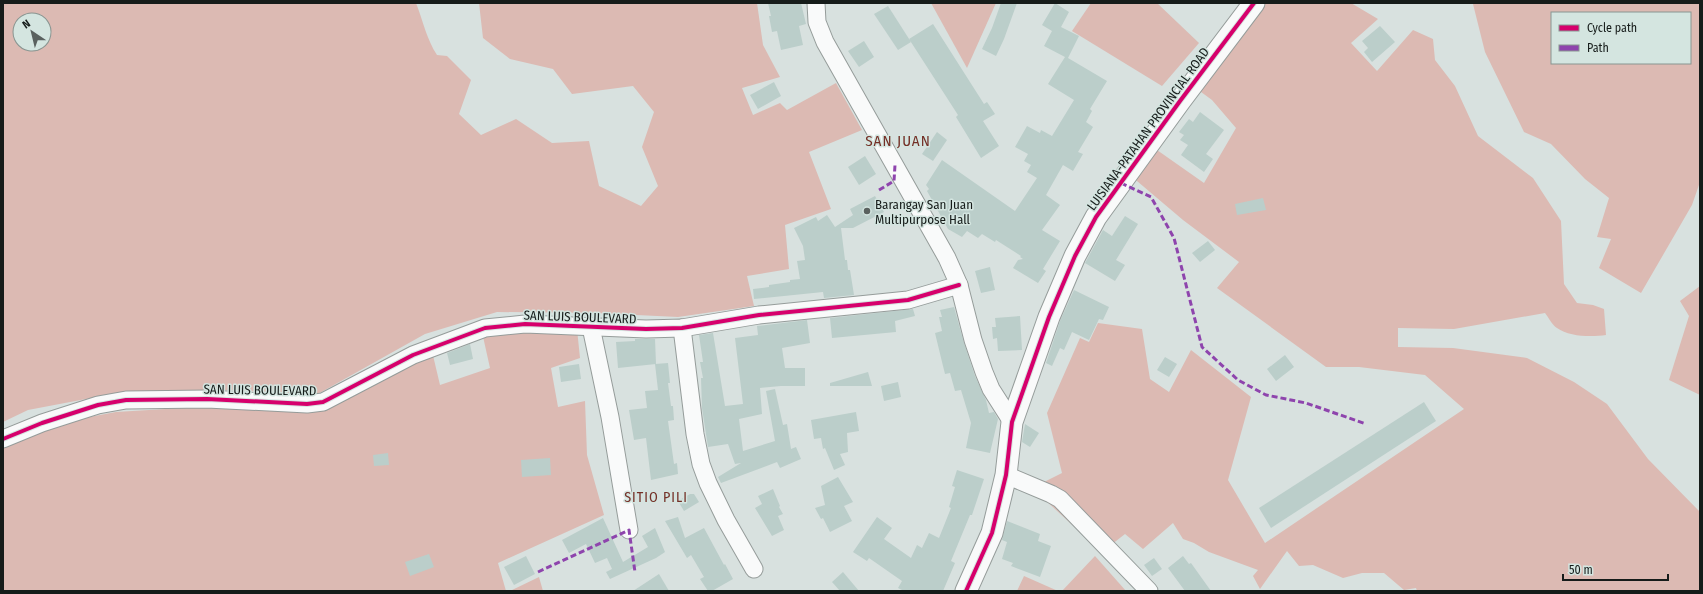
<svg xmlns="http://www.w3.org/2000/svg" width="1703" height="594" viewBox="0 0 1703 594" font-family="'Fira Sans Condensed',sans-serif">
<rect width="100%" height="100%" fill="#d8e1df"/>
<g fill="#dcbab3" fill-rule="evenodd">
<path d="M3 3H416C423 21 427 40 437 55L447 56 471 80 459 114 481 135 516 119 552 143 589 141 599 186 641 206 658 186 642 147 654 112 633 86 572 94 553 69 510 59 483 38 479 3H757L763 45 780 77 742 88 753 115 780 103 787 110 836 83 862 130 809 152 831 209 785 225 789 269 747 276 754 306 678 317 595 313 497 312 425 334 316 395 231 390 107 395 28 410 3 422ZM20 20H44V44H20Z"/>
<path d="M931 3H996L967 68Z"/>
<path d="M1091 3H1157L1199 43 1162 86 1072 31Z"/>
<path d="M1243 3H1351L1378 19 1351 43 1377 71 1413 30 1433 39 1435 60 1455 86 1478 136 1533 178 1561 221 1564 284 1577 303 1593 305 1604 309 1606 335C1592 337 1569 337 1557 328 1552 325 1549 318 1545 313L1454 329 1398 328V347L1453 348 1527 358 1574 382 1607 404 1648 459 1700 512V591H1417L1416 588 1404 590 1384 573H1362L1343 578 1313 565 1299 566 1287 551 1260 589 1253 576 1258 570 1209 552 1194 543 1183 539 1173 523 1143 549 1125 534 1102 552 1032 488 1062 473 1047 413 1080 338 1089 342 1098 323 1142 329 1150 379 1169 392 1191 350 1251 397 1228 480 1265 543 1464 409 1425 375 1359 367H1326L1217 288 1239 262 1183 220 1124 170 1147 143 1204 183 1236 128 1212 100 1186 81Z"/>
<path d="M1471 3H1700V182L1692 205 1641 293 1599 268 1611 239 1597 237 1609 198 1585 179 1551 144 1524 132 1485 52 1473 4ZM1552 13H1690V63H1552Z"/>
<path d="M1700 286V395L1669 380 1689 316 1680 301Z"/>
<path d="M577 329 580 358 551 368 558 407 585 401 587 455 604 515 498 563 506 591H3V440L25 429 116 412 182 408H324L431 347 440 385 490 368 482 332Z"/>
<path d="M1095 556 1126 591H1062Z"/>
<path d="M1024 576 1058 591H1017Z"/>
<path d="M539 577 543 591H510Z"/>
</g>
<g fill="#bbceca">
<path d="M768 3H801L806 24 799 26 803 45 781 50 777 31 772 32 769 16H771Z"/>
<path d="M1001 3H1017L1004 39 996 56 982 49 992 28Z"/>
<path d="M1055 3 1069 12 1061 27 1079 36 1068 58 1107 81 1090 109 1092 111 1086 122 1093 127 1078 152 1083 154 1073 171 1063 165 1046 195 1060 205 1042 230 1060 241 1043 269 1046 271 1038 283 1013 268 1018 260 1023 259 1020 257 1021 256 996 240 995 242 982 234 978 238 967 231 962 237 948 229 927 191 929 189 926 185 942 160 1015 211 1037 178 1027 172 1031 165 1024 161 1028 154 1015 147 1027 126 1040 133 1041 130 1052 136 1074 100 1048 84 1065 57 1044 46 1052 31 1042 25Z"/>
<path d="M888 6 911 42 898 50 874 14Z"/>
<path d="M933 24 984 104 987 102 995 114 983 121 999 146 981 158 956 117 958 115 909 39Z"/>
<path d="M1380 26 1395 42 1372 62 1364 52 1368 48 1362 41Z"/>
<path d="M864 41 874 57 859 67 848 51Z"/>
<path d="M774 82 781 96 758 109 750 95Z"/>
<path d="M1200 112 1224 130 1206 154 1213 159 1204 172 1181 155 1188 145 1180 140 1184 135 1179 132 1189 119 1193 122Z"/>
<path d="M937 132 947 140 933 161 922 154Z"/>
<path d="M865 156 876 174 859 185 848 167Z"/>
<path d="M875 196 884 212 853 228H841L845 260H847L848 270H850L854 295 824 298 823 292 754 299 753 289 769 287V285L790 282V280L800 279 797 261 805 260 803 246 794 228 816 217 818 221 827 215 835 227 853 215 850 209Z"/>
<path d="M1263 198 1266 210 1237 215 1235 204Z"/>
<path d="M1125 216 1138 224 1116 260 1125 265 1115 281 1085 263 1103 230 1112 236Z"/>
<path d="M1208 241 1215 250 1200 262 1192 253Z"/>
<path d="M990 267 995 290 981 293 975 271Z"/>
<path d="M1074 290 1109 307 1103 320 1099 319 1089 340 1072 332 1064 350 1060 348 1052 366 1046 363 1060 321Z"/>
<path d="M954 307 964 343 975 376 986 400 989 413 994 412 998 419 990 453 966 448 971 423 961 390 955 391 950 373 945 374 943 366 935 333 942 331 939 317H942L940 310Z"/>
<path d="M913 309 915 316 895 321 896 332 832 338 830 318Z"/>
<path d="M1020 316 1022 350 998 351 997 338 993 339 992 327H996L995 318Z"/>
<path d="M807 320 810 343 782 348 785 368H805V386H781L760 388 762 414 739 419 743 451 775 441 766 391 775 389 783 425 787 424 791 449 796 447 801 459 780 468 777 462 721 483 718 477 741 463 735 464 728 444 708 447 702 408 701 378H703L700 362H703L699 335 713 333 725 406 743 404 735 338 758 335 757 326Z"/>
<path d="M635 339H655L656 364 618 368 616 342 635 341Z"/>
<path d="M470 344 473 359 450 365 447 353Z"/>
<path d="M1285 355 1294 367 1276 381 1267 369Z"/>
<path d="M1165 357 1177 364 1169 377 1157 370Z"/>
<path d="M668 363 670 383H668L671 406H673L674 420 668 421 674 464 677 463 678 474 651 480 646 438 634 440 629 410 647 408 645 391 658 390 655 364Z"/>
<path d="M579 364 581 379 561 382 559 367Z"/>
<path d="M868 372 872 386H830V383Z"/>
<path d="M898 382 901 397 884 401 881 386Z"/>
<path d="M1424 402 1436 421 1271 528 1259 508Z"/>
<path d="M856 412 859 431 847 433 848 452 840 454 845 465 834 470 825 448 823 449 821 438 814 439 811 420Z"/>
<path d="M1025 424 1039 433 1030 447 1022 442Z"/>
<path d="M388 453 389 465 374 466 373 455Z"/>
<path d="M550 458 551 475 522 477 521 460Z"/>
<path d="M957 470 984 479 972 515H970L951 561 955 563 943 591H904L898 588 902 581 869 558 867 561 853 552 877 517 892 528 884 539 911 558 917 545 922 548 929 533 939 538 951 508 949 507 955 487 952 486Z"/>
<path d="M838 477 853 502 844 506 852 521 830 532 823 518 821 519 815 508 825 505 821 486Z"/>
<path d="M773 489 780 506 779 507 783 514 778 516 784 530 772 536 755 508 762 504 758 496Z"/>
<path d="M690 494H694L699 502 684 511 678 501Z"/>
<path d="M678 517 685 538 704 528 724 565 725 564 733 579 712 591H708L700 579 704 577 691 555 687 558 665 521Z"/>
<path d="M603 518 623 562 648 547 642 536 655 528 665 552 656 558 610 579 606 572 612 569 607 558 595 563 586 544 569 553 562 540Z"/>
<path d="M1007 521 1040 534 1038 541 1051 546 1040 577 1011 566 1013 563 1002 559 1007 542 1002 540Z"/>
<path d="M429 554 434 567 410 576 405 562Z"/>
<path d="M526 556 535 574 514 585 504 567Z"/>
<path d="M1183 556 1189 564 1191 563 1211 591H1185L1168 568Z"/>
<path d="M1154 558 1162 569 1152 576 1144 565Z"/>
<path d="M843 572 859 591H840L832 582Z"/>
<path d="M659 574 669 591H633Z"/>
</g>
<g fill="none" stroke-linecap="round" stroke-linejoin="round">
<defs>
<g id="minor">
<path d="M816 3 817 22 825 42 947 258 959 285 973 340 984 372 991 389 1012 422"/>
<path d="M591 327 610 417 629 530"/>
<path d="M682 328 695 434 701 464 708 483 726 520 754 569"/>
<path d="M3 439 42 423 98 405 126 400 207 399 307 404 323 402 413 355 485 328 525 324 646 329 682 328 759 315 908 300 959 285"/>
<path d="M1006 475 1051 494 1060 499 1149 591"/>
</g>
<path id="tertiary" d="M966 591 992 533 1006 475 1012 422 1049 317 1075 256 1096 217 1180 101 1254 3"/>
</defs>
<use href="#minor" stroke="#959c9a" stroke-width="19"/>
<use href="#tertiary" stroke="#959c9a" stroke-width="23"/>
<use href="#minor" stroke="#f9fafa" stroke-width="17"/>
<use href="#tertiary" stroke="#f9fafa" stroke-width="21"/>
<g stroke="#8e44ad" stroke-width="3" stroke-dasharray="6 3" stroke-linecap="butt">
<path d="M1121 183 1151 197 1174 238 1202 347 1238 380 1266 395 1306 403 1366 424"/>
<path d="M879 190 894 181 895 165"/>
<path d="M538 572 629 530 635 572"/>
</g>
<defs>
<g id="cycleway">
<path d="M3 439 42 423 98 405 126 400 207 399 307 404 323 402 413 355 485 328 525 324 646 329 682 328 759 315 908 300 959 285"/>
<path d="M966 591 992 533 1006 475 1012 422 1049 317 1075 256 1096 217 1180 101 1254 3"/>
</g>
</defs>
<use href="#cycleway" stroke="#d4e5e0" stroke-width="6"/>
<use href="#cycleway" stroke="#d6006c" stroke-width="4"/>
</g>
<circle fill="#5a615f" stroke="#d4e5e0" stroke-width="1.5" cx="867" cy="211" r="4"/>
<g text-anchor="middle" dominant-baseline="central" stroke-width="3" stroke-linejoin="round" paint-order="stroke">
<g font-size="13" fill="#161c1a" stroke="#d4e5e0">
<text transform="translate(1148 129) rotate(-54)">LUISIANA-PATAHAN PROVINCIAL ROAD</text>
<text transform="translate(580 317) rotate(2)">SAN LUIS BOULEVARD</text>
<text transform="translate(260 390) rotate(1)">SAN LUIS BOULEVARD</text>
</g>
<g font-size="13" fill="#161c1a" stroke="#d4e5e0" text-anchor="start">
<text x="875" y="204">Barangay San Juan<tspan x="875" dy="15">Multipurpose Hall</tspan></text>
</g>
<g font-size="14" letter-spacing="1" fill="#742f26" stroke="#d4e5e0">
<text x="656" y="497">SITIO PILI</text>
</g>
<g font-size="15" letter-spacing="1" fill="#742f26" stroke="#d4e5e0">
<text x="898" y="141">SAN JUAN</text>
</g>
</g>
<rect width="1703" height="594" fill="none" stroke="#161c1a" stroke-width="8"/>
<rect x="1551" y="12" width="140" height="52" fill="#d4e5e0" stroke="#889591"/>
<rect x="1559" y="25" width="20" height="6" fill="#d6006c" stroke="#889591"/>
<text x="1587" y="32" font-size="12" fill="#161c1a">Cycle path</text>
<rect x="1559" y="45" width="20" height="6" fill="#8e44ad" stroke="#889591"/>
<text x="1587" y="52" font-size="12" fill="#161c1a">Path</text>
<g transform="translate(32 32) rotate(325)"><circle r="19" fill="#d4e5e0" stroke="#889591"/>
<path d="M0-3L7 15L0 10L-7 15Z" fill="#5a615f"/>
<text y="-6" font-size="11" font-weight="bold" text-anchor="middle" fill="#161c1a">N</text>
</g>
<path d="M1563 574v6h105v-6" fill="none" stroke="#161c1a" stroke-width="2"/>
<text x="1569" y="574" font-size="12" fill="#161c1a" stroke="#d4e5e0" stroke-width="3" paint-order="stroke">50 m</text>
</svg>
